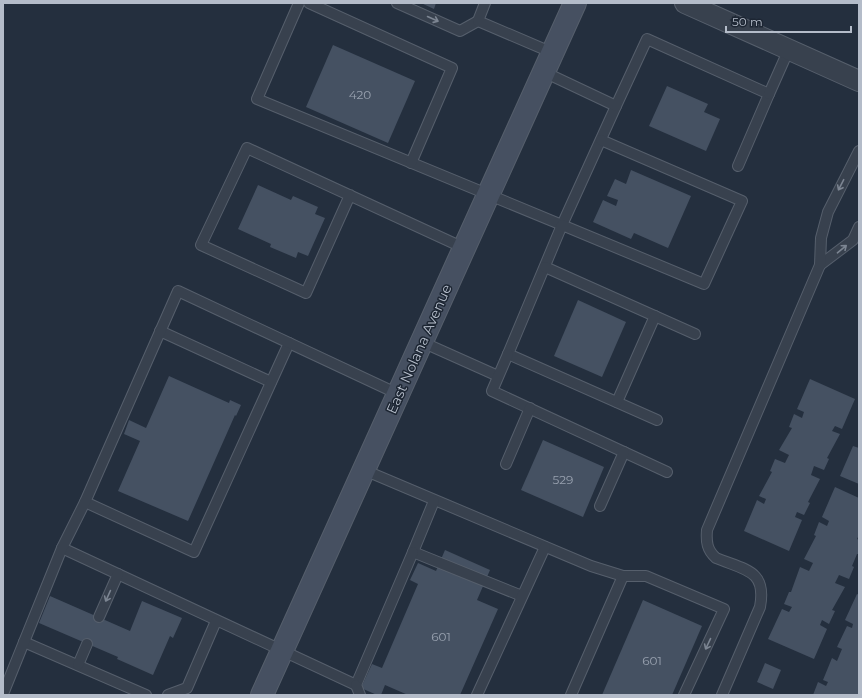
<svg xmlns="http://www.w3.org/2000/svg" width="862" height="698" viewBox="0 0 862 698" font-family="Montserrat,sans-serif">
<rect width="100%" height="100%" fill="#242f3e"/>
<g fill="#455162">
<path d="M421 3H436L434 9Z"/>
<path d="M333 45 415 81 388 143 306 107Z"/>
<path d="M667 86 708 104 704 112 720 119 706 151 649 126Z"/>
<path d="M631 170 691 196 668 248 634 233 631 239 593 222 603 200 616 206 618 200 607 196 615 179 626 184Z"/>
<path d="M258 185 291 200 293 196 318 207 315 214 325 218 308 256 298 252 296 258 270 247 271 244 238 229Z"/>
<path d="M578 300 626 322 602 377 554 356Z"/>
<path d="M169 376 229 403 230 400 241 405 236 416 235 415 188 521 118 491 140 441 124 434 129 420 146 428Z"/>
<path d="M810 379 855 399 842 429 835 426 832 431 840 434 827 458 829 459 824 470 814 466 811 475 820 479 808 502 810 503 804 515 797 512 795 517 802 520 789 551 744 531 757 500 764 504 766 499 759 496 772 472 770 471 775 459 785 463 789 455 779 450 792 428 789 427 794 414 802 418 804 412 797 409Z"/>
<path d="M543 440 604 467 583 517 521 490Z"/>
<path d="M853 446 859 448V484L840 476Z"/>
<path d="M835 487 859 498V535L857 539 859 540V554H857L852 566 854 567 849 579 839 575 835 583 845 587 832 610 835 611 829 624 822 620 820 625 827 629 814 659 768 639 782 609 789 612 792 607 784 604 789 592H791L800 567 809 571 813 563 804 559 816 536 814 535 819 522 827 526 829 521 822 517Z"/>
<path d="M445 550 490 570 477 600 498 609 460 695H408L385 685 381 695H377L361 688 372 664 382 668 418 584 410 580 418 563 436 571Z"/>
<path d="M857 594 859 595V695H813L818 682 826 686 828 682 823 680 832 658 837 661 842 649 837 647 847 626 852 628 853 624 845 620Z"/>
<path d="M50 596 130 631 142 601 182 618 173 638 170 636 153 675 117 659 118 657 39 623Z"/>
<path d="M643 600 702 626 672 695H602Z"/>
<path d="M765 663 781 670 773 689 757 682Z"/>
</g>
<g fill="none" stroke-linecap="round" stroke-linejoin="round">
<defs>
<g id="lane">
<path d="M299 3 257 99 562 225 616 106"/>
<path d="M309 3 452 68 411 163"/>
<path d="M397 3 460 31 478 21"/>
<path d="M485 3 478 21 553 53"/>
<path d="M544 72 616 106 647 39 769 94 738 166"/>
<path d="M769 94 789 49"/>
<path d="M601 140 742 201 704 284 562 225 508 354 657 420"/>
<path d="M350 195 306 293 201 245 247 148 464 248"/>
<path d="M820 265 853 240 859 227"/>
<path d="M545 267 695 334"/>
<path d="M160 331 271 382"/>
<path d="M422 342 498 376"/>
<path d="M508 354 492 391 667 472"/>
<path d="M617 402 655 316"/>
<path d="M506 464 530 408"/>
<path d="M364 470 591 566 623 576 571 695"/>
<path d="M434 501 413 552 522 596"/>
<path d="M85 502 194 552 289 343"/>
<path d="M600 506 624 452"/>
<path d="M62 548 356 685 413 552"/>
<path d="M623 576H646L724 609 684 695"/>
<path d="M99 617 118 574"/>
<path d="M24 642 146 695"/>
<path d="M78 665 87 644"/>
<path d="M356 685 360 695"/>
<path d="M3 694 62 548 85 502 178 291 398 394"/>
<path d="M168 695 187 688 216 621"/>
<path d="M477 695 545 547"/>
<path d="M722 695 760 607C767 570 745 570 716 558 707 550 706 542 707 530L820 265 821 238 828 212 859 151"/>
</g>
<path id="street" d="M685 3 859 81"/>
<path id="secondary" d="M262 695 575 3"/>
</defs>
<use href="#lane" stroke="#565f6c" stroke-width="12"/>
<use href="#street" stroke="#565f6c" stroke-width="22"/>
<use href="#secondary" stroke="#565f6c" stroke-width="24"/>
<use href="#lane" stroke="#38414e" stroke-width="10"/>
<use href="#street" stroke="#38414e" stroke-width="20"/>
<use href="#secondary" stroke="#465061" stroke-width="22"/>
</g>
<defs><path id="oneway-shaft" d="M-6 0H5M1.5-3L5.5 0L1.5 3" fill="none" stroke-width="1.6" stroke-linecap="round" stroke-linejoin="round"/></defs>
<g stroke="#7c8592">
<use href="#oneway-shaft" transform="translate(433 19) rotate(24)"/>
<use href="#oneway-shaft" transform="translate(841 185) rotate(117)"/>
<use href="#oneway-shaft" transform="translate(842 249) rotate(-40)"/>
<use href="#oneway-shaft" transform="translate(108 596) rotate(114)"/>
<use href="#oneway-shaft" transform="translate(708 644) rotate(115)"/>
</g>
<g text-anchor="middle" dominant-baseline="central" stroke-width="3" stroke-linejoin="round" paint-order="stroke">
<g font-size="12" fill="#98a1af">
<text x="360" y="94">420</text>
<text x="563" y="479">529</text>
<text x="441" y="636">601</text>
<text x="652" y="660">601</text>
</g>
<g font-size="14" fill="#b4bcc9" stroke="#1d2633">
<text transform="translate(419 349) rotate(-66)">East Nolana Avenue</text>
</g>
</g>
<rect width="862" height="698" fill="none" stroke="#b4bcc9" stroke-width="8"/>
<path d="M726 26v6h125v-6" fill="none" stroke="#b4bcc9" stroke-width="2"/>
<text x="732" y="26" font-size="12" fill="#b4bcc9" stroke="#1d2633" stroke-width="3" paint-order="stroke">50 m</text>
</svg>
